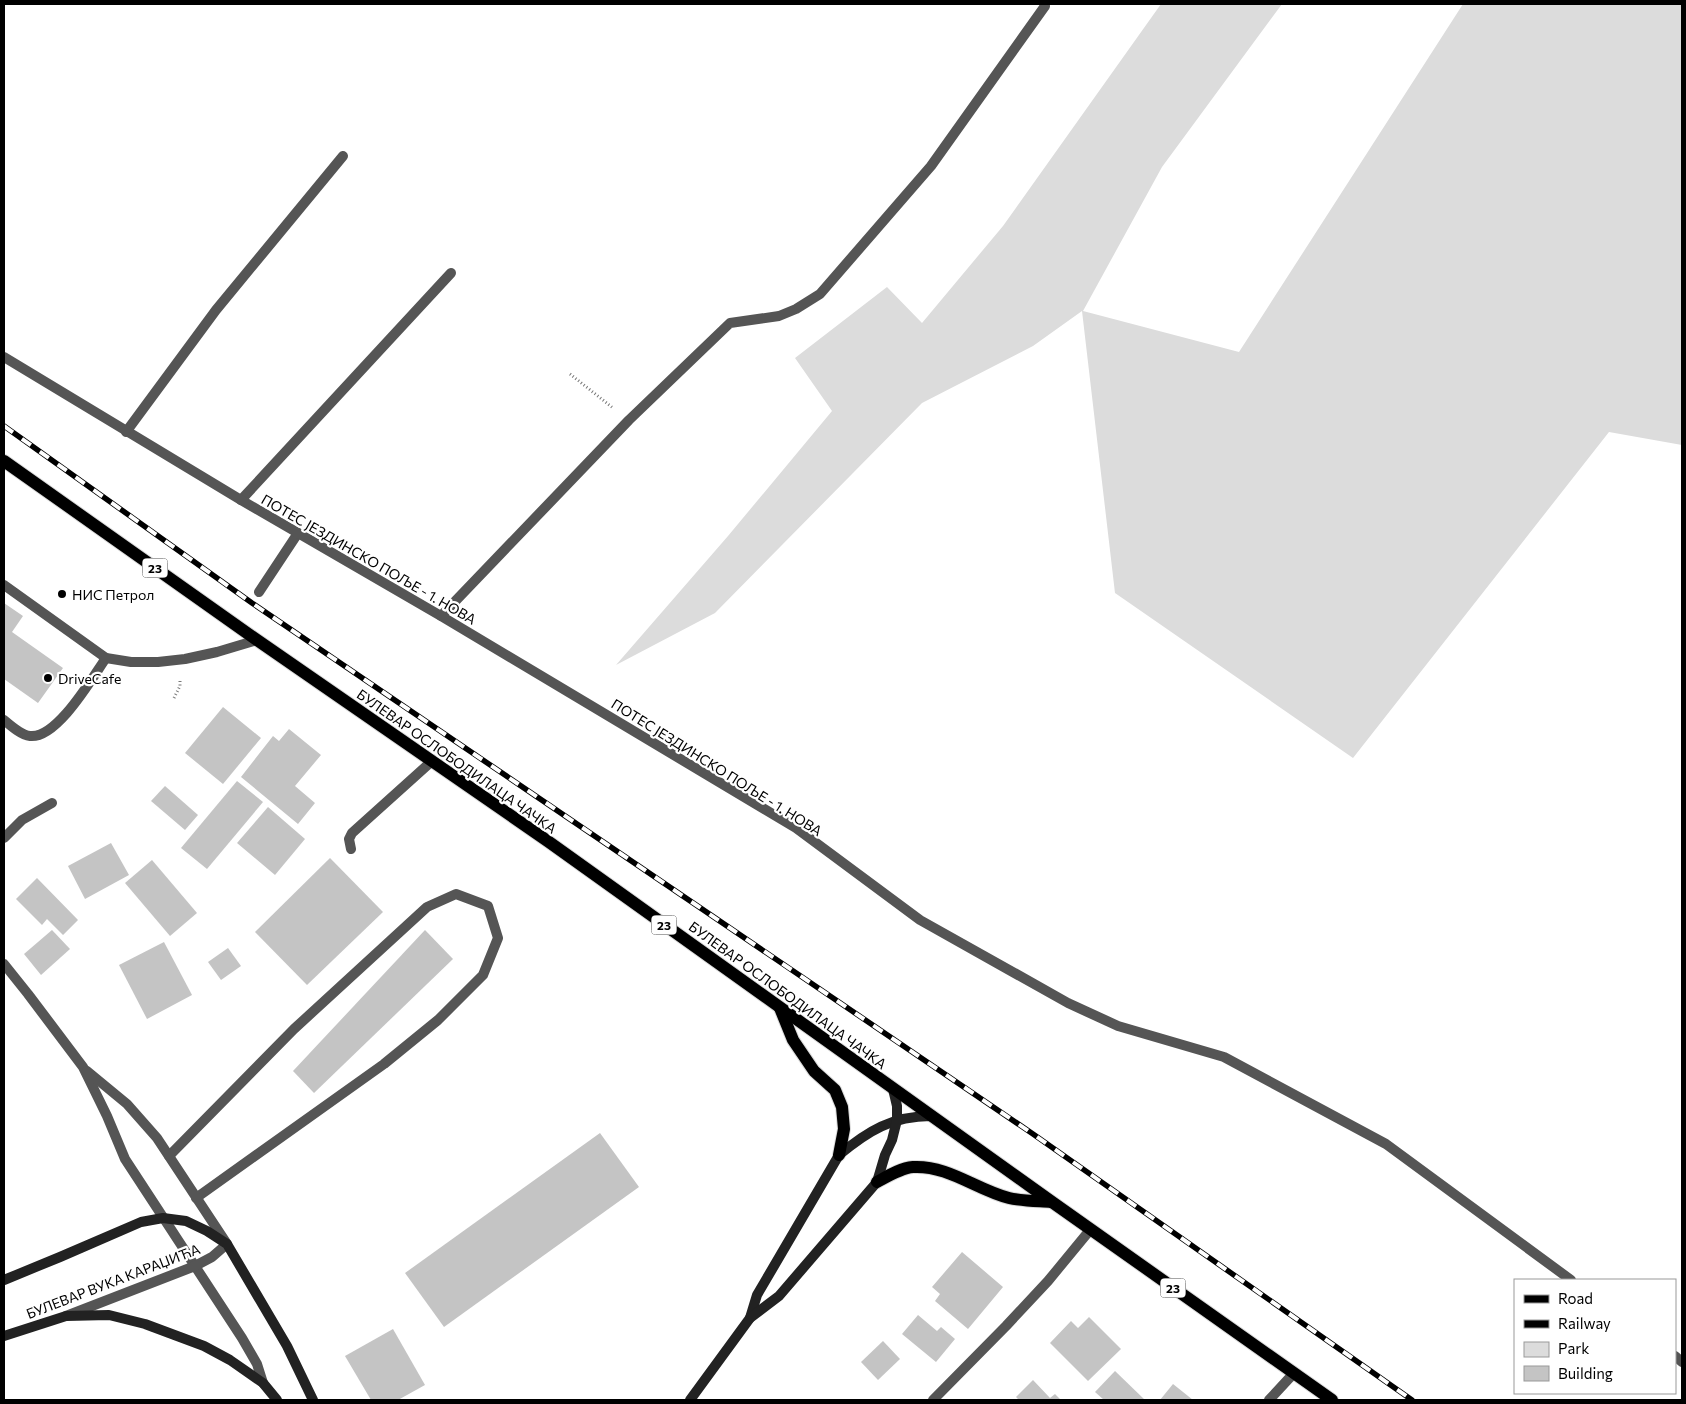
<svg xmlns="http://www.w3.org/2000/svg" width="1686" height="1404" viewBox="0 0 1686 1404" font-family="Commissioner,sans-serif">
<rect width="100%" height="100%" fill="#fff"/>
<path fill="#dcdcdc" d="M1161 4H1282L1162 167 1083 311 1239 352 1463 4H1682V445L1609 432 1353 758 1115 593 1082 311 1033 346 922 403 715 613 616 665 728 536 832 411 795 358 887 287 922 323 1003 226Z"/>
<g fill="#c4c4c4">
<path d="M4 603 23 616 12 632 63 668 38 703 4 679Z"/>
<path d="M223 707 261 738 223 784 185 753Z"/>
<path d="M289 729 321 755 295 786 315 803 298 824 241 777 273 736 279 741Z"/>
<path d="M237 781 263 802 207 869 181 848Z"/>
<path d="M165 786 198 815 185 830 151 801Z"/>
<path d="M268 807 305 839 275 875 237 843Z"/>
<path d="M111 843 129 875 85 899 68 866Z"/>
<path d="M330 858 383 912 307 985 255 932Z"/>
<path d="M152 860 197 913 170 936 125 883Z"/>
<path d="M37 878 78 920 63 935 47 919 42 925 16 899Z"/>
<path d="M52 930 70 949 41 975 24 954Z"/>
<path d="M425 930 453 959 314 1093 293 1071Z"/>
<path d="M164 942 192 995 147 1019 119 965Z"/>
<path d="M228 948 241 966 221 980 208 962Z"/>
<path d="M600 1133 639 1187 444 1327 405 1273Z"/>
<path d="M962 1252 1003 1287 968 1329 935 1301 940 1294 932 1287Z"/>
<path d="M918 1315 937 1331 941 1327 955 1339 936 1362 902 1334Z"/>
<path d="M1089 1317 1121 1349 1088 1381 1050 1343 1071 1321 1078 1328Z"/>
<path d="M393 1329 425 1385 398 1400H371L345 1356Z"/>
<path d="M883 1341 900 1359 878 1380 861 1362Z"/>
<path d="M1115 1371 1145 1400H1104L1095 1392Z"/>
<path d="M1033 1380 1050 1398 1055 1394 1061 1400H1019L1016 1397Z"/>
<path d="M1173 1384 1193 1400H1160Z"/>
</g>
<g fill="none" stroke-linecap="round" stroke-linejoin="round">
<defs>
<g id="primary">
<path d="M4 461 257 640 549 842 1052 1202 1332 1400"/>
<path d="M780 1008 793 1040 814 1071 835 1090 842 1107 844 1129 839 1155"/>
<path d="M877 1182C888 1176 901 1168 913 1167 948 1165 977 1190 1009 1198 1022 1201 1037 1201 1051 1202"/>
</g>
</defs>
<use href="#primary" stroke="#dbdbdb" stroke-width="14"/>
<g stroke="#777" stroke-width="3" stroke-dasharray="1 2.5" stroke-linecap="butt">
<path d="M570 374 613 408"/>
<path d="M174 698 180 686V680"/>
</g>
<g stroke="#555" stroke-width="10">
<path d="M126 432 216 310 343 156"/>
<path d="M241 500 451 273"/>
<path d="M4 585 106 658 131 662H158L185 659 217 652 257 640"/>
<path d="M259 592 298 533"/>
<path d="M441 616 629 420 730 323 779 316 796 309 820 294 931 166 1045 6"/>
<path d="M4 720C11 726 21 735 30 736 57 739 92 678 106 658"/>
<path d="M4 838 22 820 52 803"/>
<path d="M351 849 349 839 352 833 432 761"/>
<path d="M169 1156 294 1029 427 907 456 894 488 906 498 938 483 975 438 1020 384 1064 196 1198"/>
</g>
<g stroke="#555" stroke-width="10">
<path d="M4 357 241 500 441 616 796 828 920 920 1068 1003 1118 1026 1224 1057 1386 1144 1571 1280"/>
<path d="M4 964 28 994 83 1067 107 1116 125 1159 242 1338 257 1364 263 1383"/>
<path d="M66 1316 195 1266 212 1257 227 1244 157 1138 127 1104 87 1071"/>
<path d="M1675 1356 1682 1362"/>
<path d="M933 1400 1006 1326 1048 1281 1090 1230"/>
<path d="M1269 1400 1294 1373"/>
</g>
<g stroke="#222" stroke-width="10">
<path d="M4 1280 60 1257 141 1222 163 1218 186 1221 207 1231 227 1244 287 1346 313 1400"/>
<path d="M750 1318 757 1295 839 1155C868 1131 892 1116 931 1116"/>
<path d="M4 1336 66 1316 109 1315 145 1324 204 1346 230 1360 263 1383 277 1400"/>
<path d="M690 1400 750 1318 779 1296 877 1182 885 1155 892 1140 897 1120V1106L893 1089"/>
</g>
<use href="#primary" stroke="#000" stroke-width="12"/>
<defs>
<path id="rail" d="M4 426 252 603 1033 1134 1412 1400"/>
</defs>
<use href="#rail" stroke="#000" stroke-width="5.5"/>
<use href="#rail" stroke="#fff" stroke-width="4" stroke-dasharray="11" stroke-linecap="butt"/>
</g>
<g fill="#000" stroke="#fff" stroke-width="2">
<circle cx="62" cy="594" r="5"/>
<circle cx="48" cy="678" r="5"/>
</g>
<g text-anchor="middle" dominant-baseline="central" stroke-width="4.5" stroke-linejoin="round" paint-order="stroke">
<g fill="#fff" stroke="#4c4c4c" stroke-width="1">
<rect x="142.5" y="558.5" width="25" height="19" rx="4"/>
<rect x="651.5" y="915.5" width="25" height="19" rx="4"/>
<rect x="1160.5" y="1278.5" width="25" height="19" rx="4"/>
</g>
<g font-size="12" font-weight="bold" fill="#000">
<text x="155" y="568">23</text>
<text x="664" y="925">23</text>
<text x="1173" y="1288">23</text>
</g>
<g font-size="14" fill="#000" stroke="#fff">
<text transform="translate(369 559) rotate(30)">ПОТЕС ЈЕЗДИНСКО ПОЉЕ - 1. НОВА</text>
<text transform="translate(457 761) rotate(35)">БУЛЕВАР ОСЛОБОДИЛАЦА ЧАЧКА</text>
<text transform="translate(717 767) rotate(32)">ПОТЕС ЈЕЗДИНСКО ПОЉЕ - 1. НОВА</text>
<text transform="translate(788 995) rotate(36)">БУЛЕВАР ОСЛОБОДИЛАЦА ЧАЧКА</text>
<text transform="translate(113 1281) rotate(-21)">БУЛЕВАР ВУКА КАРАЏИЋА</text>
</g>
<g font-size="14" fill="#000" stroke="#fff" text-anchor="start">
<text x="72" y="594">НИС Петрол</text>
<text x="58" y="678">DriveCafe</text>
</g>
</g>
<rect width="1686" height="1404" fill="none" stroke="#000000" stroke-width="10"/>
<rect x="1514" y="1279" width="162" height="115" fill="#ffffff" stroke="#999999"/>
<rect x="1524" y="1295" width="25" height="8" fill="#000000" stroke="#999999"/>
<text x="1558" y="1304" font-size="15" fill="#000000">Road</text>
<rect x="1524" y="1320" width="25" height="8" fill="#000000" stroke="#999999"/>
<text x="1558" y="1329" font-size="15" fill="#000000">Railway</text>
<rect x="1524" y="1342" width="25" height="15" fill="#dcdcdc" stroke="#999999"/>
<text x="1558" y="1354" font-size="15" fill="#000000">Park</text>
<rect x="1524" y="1366" width="25" height="15" fill="#c4c4c4" stroke="#999999"/>
<text x="1558" y="1379" font-size="15" fill="#000000">Building</text>
</svg>
